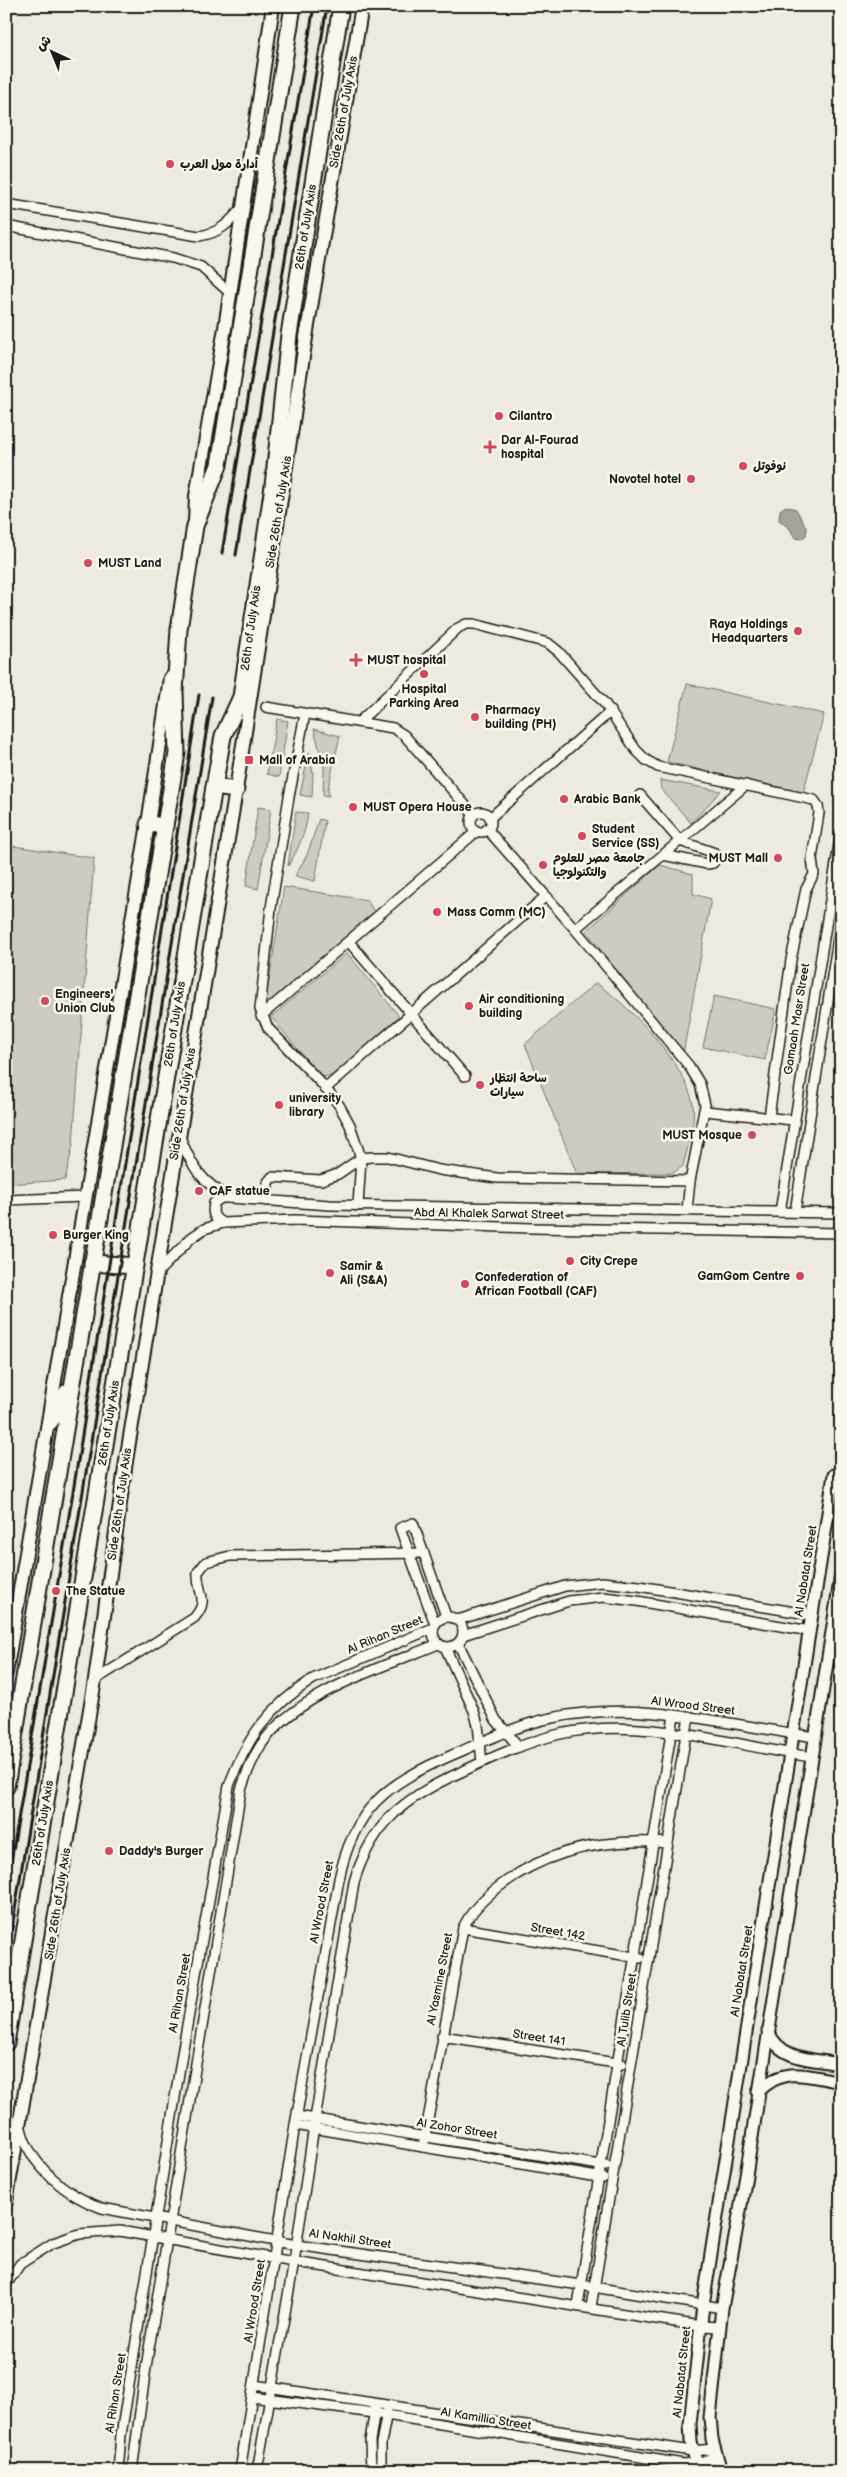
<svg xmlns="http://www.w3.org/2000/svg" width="847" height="2477" viewBox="0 0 847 2477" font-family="'Balsamiq Sans','Playpen Sans Arabic',sans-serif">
<rect width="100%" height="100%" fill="#eeeadf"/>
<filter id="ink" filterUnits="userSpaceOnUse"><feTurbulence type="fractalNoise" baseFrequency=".02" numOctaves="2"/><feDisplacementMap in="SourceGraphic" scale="10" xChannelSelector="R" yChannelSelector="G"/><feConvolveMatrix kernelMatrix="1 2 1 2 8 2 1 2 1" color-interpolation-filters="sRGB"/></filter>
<g filter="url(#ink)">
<g fill="#ceccc2" stroke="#75746f">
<path d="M687 684 824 714 803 793 667 762Z"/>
<path d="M277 719 288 721 279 777 267 774Z"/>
<path d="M314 729 340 736 328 789 329 796 323 795 324 767Z"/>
<path d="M309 752 313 774 312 797 300 795Z"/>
<path d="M660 780 721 791 691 823 661 789Z"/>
<path d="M258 807 271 809 258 889 246 886Z"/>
<path d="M296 812 308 813C306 832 298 850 288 866Z"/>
<path d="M319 819 325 821 315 881 295 876 307 855Z"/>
<path d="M6 845 94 858 73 1144 65 1180 6 1184Z"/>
<path d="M660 865 693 874V894L711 899 683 1054 586 931Z"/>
<path d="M284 887 367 900 376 915 268 1008 265 1005Z"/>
<path d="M347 953 399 1016 336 1075 321 1077 271 1017Z"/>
<path d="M596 983C629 1005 687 1065 693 1105 696 1125 687 1148 683 1166L673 1173 577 1174 525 1044Z"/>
<path d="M714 996 776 1009 765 1060 703 1047Z"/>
</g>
<path fill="#a6a39d" stroke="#6f6d69" d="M786 506 796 509 807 529 806 535 802 539 795 538 790 529 779 520 780 510Z"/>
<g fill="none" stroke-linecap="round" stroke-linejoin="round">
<defs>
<g id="minor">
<path d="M6 204 199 236C220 233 229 223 242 208"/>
<path d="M6 226 173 258 201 267 230 293"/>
<path d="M266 707 393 728 404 735 474 815"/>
<path d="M305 714 289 797 271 908 260 1009 268 1028 321 1083 339 1105 350 1125 361 1158 358 1206"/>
<path d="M359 722 458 628 466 624H474L548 643 559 652 605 704 636 750 646 760 658 767 814 800 818 806 819 813 812 859 814 874 806 889 791 960 769 1117"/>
<path d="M640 795 680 841 715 853 716 858 713 863 707 864 663 855"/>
<circle cx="481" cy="822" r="10"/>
<path d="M490 818 611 711"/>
<path d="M487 829 575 929 689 1066 700 1084 705 1105 690 1181 687 1210"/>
<path d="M575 929 746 785"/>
<path d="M349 942 465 1076"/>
<path d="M261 1016 477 831"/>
<path d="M325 1089 546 896"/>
<path d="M705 1111 793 1120"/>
<path d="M180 1137C192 1167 201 1182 230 1198L330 1205 841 1213"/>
<path d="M6 1200 85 1197"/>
<path d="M267 1201 268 1182 272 1177 321 1180 338 1174 361 1158 372 1157H388L439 1170 497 1178 690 1181"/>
<path d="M780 1212 841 832"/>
<path d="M795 1212 841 919"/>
<path d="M223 1223C213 1218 212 1214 214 1203L221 1198H230"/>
<path d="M158 1272 191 1238 204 1229 223 1223 295 1220 532 1228 841 1233"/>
<circle cx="448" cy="1632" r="15"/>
<path d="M458 1620 565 1586 602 1582 639 1586 813 1615"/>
<path d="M435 1624 400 1528 413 1523 446 1616"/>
<path d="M463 1635 569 1601 603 1597 637 1601 810 1631"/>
<path d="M458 1643 496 1720 519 1747"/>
<path d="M445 1647 474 1711 478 1725 482 1762"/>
<path d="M95 1680 194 1618C211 1599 196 1592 198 1572L206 1562 230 1556 424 1553"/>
<path d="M463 1928 640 1958"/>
<path d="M442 2036 622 2064"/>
<path d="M297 2116 606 2166"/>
<path d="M295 2125 603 2178"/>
<path d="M21 2128C29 2165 67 2196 102 2208L296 2245 581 2285 722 2308"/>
<path d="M423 2147 463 1928C471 1911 485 1897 500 1886 550 1848 607 1838 668 1843"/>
<path d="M6 2285 20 2264 53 2243 79 2234 120 2231 294 2262 701 2326 720 2327"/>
<path d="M578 2305 674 1715"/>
<path d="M591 2307 689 1716"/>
<path d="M254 2385 692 2451 714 2449"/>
<path d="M252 2397 374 2413 683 2464 702 2462 716 2456"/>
<path d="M118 2471 121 2435 182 2054 229 1786C247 1737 269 1707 313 1679L433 1628"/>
<path d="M132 2471 146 2367 241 1790C246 1775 252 1759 261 1745 296 1693 381 1668 438 1644"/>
<path d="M240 2471 295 2125 339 1879C354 1808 386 1784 450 1756 483 1742 516 1725 552 1718 640 1699 728 1725 815 1737"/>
<path d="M257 2471 294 2262 315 2119 354 1882C372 1822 406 1797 461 1772 493 1757 526 1742 560 1734 644 1716 729 1745 812 1757"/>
<path d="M371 2471 370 2441 375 2409"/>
<path d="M381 2471V2443L387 2412"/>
</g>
<g id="tertiary">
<path d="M768 2031C780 2061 812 2059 841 2064"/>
<path d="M758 2092C784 2065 807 2076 841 2082"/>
<path d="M698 2471 691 2441 690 2424 703 2305 834 1475 841 1472"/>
<path d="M721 2471 712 2439 710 2417 722 2308 743 2194 841 1575"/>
</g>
<g id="secondary">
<path d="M195 523 196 496 225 328 273 6"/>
<path d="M6 1673 148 824 170 678"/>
<path d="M6 2202 95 1680 126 1461 236 790 307 331 362 6"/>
</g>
<g id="trunk">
<path d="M214 787 236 790"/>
<path d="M148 824 165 826"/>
<path d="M92 1263 135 1266"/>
<path d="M50 1422 67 1392"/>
<path d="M6 1787 177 753 175 692 179 629 195 526 219 465 293 6"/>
<path d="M6 2043 214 787 223 736 241 697 273 486 289 335 341 6"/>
</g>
</defs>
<use href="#minor" stroke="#1c1c1c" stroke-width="12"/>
<use href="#tertiary" stroke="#1c1c1c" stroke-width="15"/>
<use href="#secondary" stroke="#1c1c1c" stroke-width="16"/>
<use href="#trunk" stroke="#1c1c1c" stroke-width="19"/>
<use href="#minor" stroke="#fbf7ec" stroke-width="9"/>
<use href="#tertiary" stroke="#fbf7ec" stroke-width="11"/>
<use href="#secondary" stroke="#fbf7ec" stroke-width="12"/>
<use href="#trunk" stroke="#fbf7ec" stroke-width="15"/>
<g stroke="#1c1c1c" stroke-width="3">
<path d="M222 553 314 6"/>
<path d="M236 555 327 6"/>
<path d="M6 1892 74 1486 199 695"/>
<path d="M6 1965 212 697"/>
</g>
</g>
</g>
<g fill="#d1495b" stroke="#fbf7ec" stroke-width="2">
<circle cx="170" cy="164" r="5"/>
<circle cx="499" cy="416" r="5"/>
<path d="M487.5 439.5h5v5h5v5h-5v5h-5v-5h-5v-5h5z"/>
<circle cx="743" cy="466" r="5"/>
<circle cx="691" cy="479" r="5"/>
<circle cx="88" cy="563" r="5"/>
<circle cx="798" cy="631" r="5"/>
<path d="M353.5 652.5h5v5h5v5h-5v5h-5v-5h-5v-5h5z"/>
<circle cx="424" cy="674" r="5"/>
<circle cx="475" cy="717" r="5"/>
<rect x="244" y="755" width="10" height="10" rx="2.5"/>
<circle cx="564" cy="799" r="5"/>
<circle cx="353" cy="807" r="5"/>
<circle cx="582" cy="836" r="5"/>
<circle cx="778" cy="858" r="5"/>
<circle cx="543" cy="865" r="5"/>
<circle cx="437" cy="912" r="5"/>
<circle cx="45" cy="1001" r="5"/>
<circle cx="469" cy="1006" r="5"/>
<circle cx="480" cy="1085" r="5"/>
<circle cx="279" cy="1105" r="5"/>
<circle cx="752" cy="1135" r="5"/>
<circle cx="199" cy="1191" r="5"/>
<circle cx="53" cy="1235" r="5"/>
<circle cx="570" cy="1261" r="5"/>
<circle cx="330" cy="1273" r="5"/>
<circle cx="800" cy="1276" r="5"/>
<circle cx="465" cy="1284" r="5"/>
<circle cx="56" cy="1591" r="5"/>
<circle cx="109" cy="1851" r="5"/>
</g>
<g text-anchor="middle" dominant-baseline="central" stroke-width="5" stroke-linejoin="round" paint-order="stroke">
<g font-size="12" fill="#1c1c1c" stroke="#fbf7ec">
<text transform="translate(344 112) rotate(-80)">Side 26th of July Axis</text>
<text transform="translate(306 227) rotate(-81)">26th of July Axis</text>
<text transform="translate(279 512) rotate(-81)">Side 26th of July Axis</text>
<text transform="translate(251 628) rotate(-82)">26th of July Axis</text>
<text transform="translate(797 1019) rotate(-81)">Gamaah Masr Street</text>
<text transform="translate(175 1024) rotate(-81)">26th of July Axis</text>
<text transform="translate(183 1104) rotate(-81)">Side 26th of July Axis</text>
<text transform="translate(489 1214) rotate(1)">Abd Al Khalek Sarwat Street</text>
<text transform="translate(109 1423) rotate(-81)">26th of July Axis</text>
<text transform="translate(120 1504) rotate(-82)">Side 26th of July Axis</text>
<text transform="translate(806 1571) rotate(-81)">Al Nabatat Street</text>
<text transform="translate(385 1635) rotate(-23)">Al Rihan Street</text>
<text transform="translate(693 1706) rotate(7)">Al Wrood Street</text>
<text transform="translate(43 1823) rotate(-81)">26th of July Axis</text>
<text transform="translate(322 1902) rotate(-79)">Al Wrood Street</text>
<text transform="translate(58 1904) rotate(-81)">Side 26th of July Axis</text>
<text transform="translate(558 1932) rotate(10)">Street 142</text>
<text transform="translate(742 1971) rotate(-81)">Al Nabatat Street</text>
<text transform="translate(440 1979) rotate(-79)">Al Yasmine Street</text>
<text transform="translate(180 1993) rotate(-80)">Al Rihan Street</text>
<text transform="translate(627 2010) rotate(-81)">Al Tulib Street</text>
<text transform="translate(539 2038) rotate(9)">Street 141</text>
<text transform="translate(457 2129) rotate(9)">Al Zohor Street</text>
<text transform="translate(350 2239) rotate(8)">Al Nakhil Street</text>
<text transform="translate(255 2301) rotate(-81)">Al Wrood Street</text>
<text transform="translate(682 2372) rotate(-84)">Al Nabatat Street</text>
<text transform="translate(116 2393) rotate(-81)">Al Rihan Street</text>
<text transform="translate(486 2419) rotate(9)">Al Kamillia Street</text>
</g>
<g font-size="12" font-weight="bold" fill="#1c1c1c" stroke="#fbf7ec" text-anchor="start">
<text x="180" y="164">أدارة مول العرب</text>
<text x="509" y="416">Cilantro</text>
<text x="501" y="440">Dar Al-Fourad<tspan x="501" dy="14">hospital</tspan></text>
<text x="753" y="466">نوفوتل</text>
<text x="681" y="479" text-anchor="end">Novotel hotel</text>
<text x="98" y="563">MUST Land</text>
<text x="788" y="624" text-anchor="end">Raya Holdings<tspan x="788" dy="14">Headquarters</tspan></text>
<text x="367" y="660">MUST hospital</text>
<text x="424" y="689" text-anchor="middle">Hospital<tspan x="424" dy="14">Parking Area</tspan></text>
<text x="485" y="710">Pharmacy<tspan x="485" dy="14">building (PH)</tspan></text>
<text x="259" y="760">Mall of Arabia</text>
<text x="574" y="799">Arabic Bank</text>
<text x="363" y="807">MUST Opera House</text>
<text x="592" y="829">Student<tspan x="592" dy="14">Service (SS)</tspan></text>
<text x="553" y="858">جامعة مصر للعلوم<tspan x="553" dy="14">والتكنولوجيا</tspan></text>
<text x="768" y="858" text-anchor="end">MUST Mall</text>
<text x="447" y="912">Mass Comm (MC)</text>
<text x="55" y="994">Engineers'<tspan x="55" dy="14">Union Club</tspan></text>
<text x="479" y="999">Air conditioning<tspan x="479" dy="14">building</tspan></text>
<text x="490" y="1078">ساحة انتظار<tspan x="490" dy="14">سيارات</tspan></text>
<text x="289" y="1098">university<tspan x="289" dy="14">library</tspan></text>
<text x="742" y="1135" text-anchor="end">MUST Mosque</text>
<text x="209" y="1191">CAF statue</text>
<text x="63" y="1235">Burger King</text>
<text x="580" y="1261">City Crepe</text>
<text x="340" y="1266">Samir &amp;<tspan x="340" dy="14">Ali (S&amp;A)</tspan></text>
<text x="790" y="1276" text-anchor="end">GamGom Centre</text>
<text x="475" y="1277">Confederation of<tspan x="475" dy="14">African Football (CAF)</tspan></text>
<text x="66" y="1591">The Statue</text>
<text x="119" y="1851">Daddy's Burger</text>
</g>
</g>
<rect width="847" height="2477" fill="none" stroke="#fbf7ec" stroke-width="25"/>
<rect x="12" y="12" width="822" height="2452" fill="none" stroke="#1c1c1c" stroke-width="2" filter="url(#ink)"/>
<g transform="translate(52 52) rotate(316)" stroke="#fbf7ec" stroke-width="4" paint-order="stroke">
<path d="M0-4L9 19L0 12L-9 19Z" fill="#1c1c1c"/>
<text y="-8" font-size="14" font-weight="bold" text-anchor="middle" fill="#1c1c1c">ش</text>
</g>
</svg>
